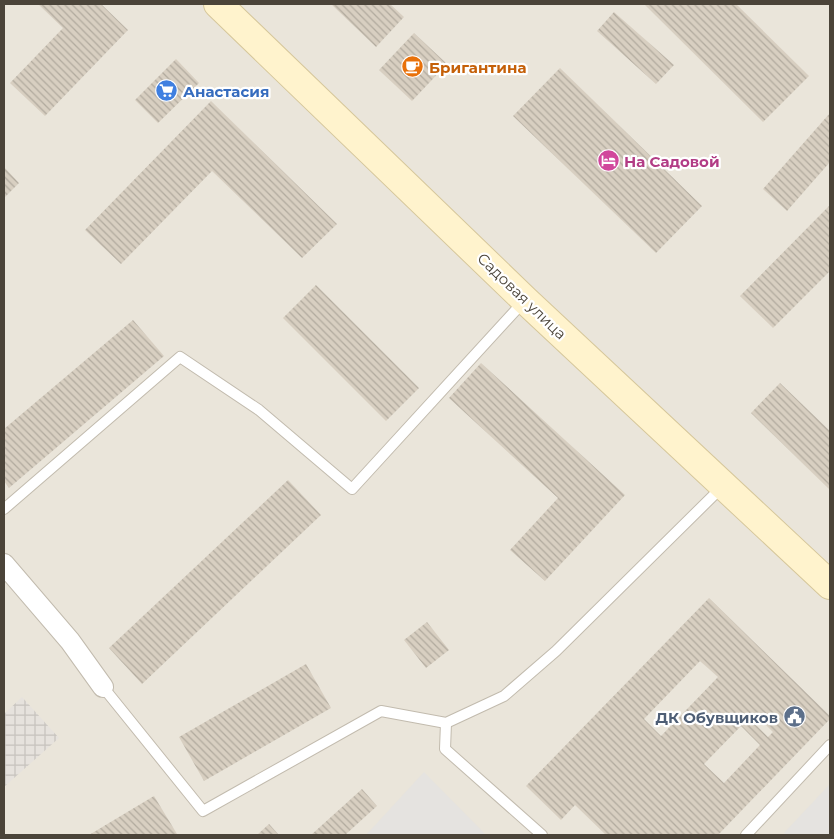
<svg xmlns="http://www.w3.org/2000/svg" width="834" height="839" viewBox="0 0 834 839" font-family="Montserrat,sans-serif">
<defs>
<pattern id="industrial-grid" width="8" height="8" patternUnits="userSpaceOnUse" patternTransform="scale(1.25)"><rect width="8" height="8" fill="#e6e2dd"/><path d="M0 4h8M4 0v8" fill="none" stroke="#c7c3be"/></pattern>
<pattern id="building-back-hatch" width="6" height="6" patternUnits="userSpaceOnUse" patternTransform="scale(1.25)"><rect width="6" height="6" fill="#d8cfc1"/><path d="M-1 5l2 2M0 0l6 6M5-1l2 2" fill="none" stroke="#b1aa9e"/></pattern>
</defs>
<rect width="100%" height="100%" fill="#f6f3ec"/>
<rect fill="#eae5da" x="4" y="4" width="826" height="831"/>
<path fill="url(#industrial-grid)" d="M22 697 59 738 4 787V714Z"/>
<g fill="#e5e3e0">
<path d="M424 772 486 835H366Z"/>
<path d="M830 784V835H786L784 833Z"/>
</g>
<g fill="url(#building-back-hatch)" fill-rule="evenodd">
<path d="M38 4H101L128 30 45 116 10 83 63 28Z"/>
<path d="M331 4H390L404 17 376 47Z"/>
<path d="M644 4H736L809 76 763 122Z"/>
<path d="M614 12 674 65 656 84 597 31Z"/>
<path d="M414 33 447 64 412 101 379 70Z"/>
<path d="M176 59 199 83 158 123 135 100Z"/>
<path d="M560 68 702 206 656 253 513 116Z"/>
<path d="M211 101 337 224 302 258 212 171 121 264 85 230Z"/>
<path d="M830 113V162L787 211 763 189Z"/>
<path d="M4 167 19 183 4 198Z"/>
<path d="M830 205V271L773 328 740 296Z"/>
<path d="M316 285 419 388 386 421 283 318Z"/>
<path d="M133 320 164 356 9 488 4 481V429Z"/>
<path d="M481 363 625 495 545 581 510 550 558 498 449 398Z"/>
<path d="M780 383 830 431V490L751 413Z"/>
<path d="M288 480 321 515 142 684 109 648Z"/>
<path d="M709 598 830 716V719L718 835H606L575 805 561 820 526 786ZM700 661 718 677 661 736 644 719ZM754 713 773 732 768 737 749 718ZM741 726 760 745 724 783 704 764Z"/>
<path d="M427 622 449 650 426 668 404 640Z"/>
<path d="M306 664 331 708 204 781 179 737Z"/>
<path d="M362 789 377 806 345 835H311Z"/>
<path d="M154 796 177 834 89 835Z"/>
<path d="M269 824 279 835H257Z"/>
</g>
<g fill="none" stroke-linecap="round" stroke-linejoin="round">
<defs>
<g id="lane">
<path d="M4 509 180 357 259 410 352 489 525 300"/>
<path d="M103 687 203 811 381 711 446 723 504 696 556 651 722 487"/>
<path d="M446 723 445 749 542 835"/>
<path d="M746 835 830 745"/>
</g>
<path id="street" d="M4 564 70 641 103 687"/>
<path id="secondary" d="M218 4 525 300 830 585"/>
</defs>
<use href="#lane" stroke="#c2bbae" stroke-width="12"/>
<use href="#street" stroke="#c2bbae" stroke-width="22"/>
<use href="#secondary" stroke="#d6c79b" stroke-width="30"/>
<use href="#lane" stroke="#fff" stroke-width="10"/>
<use href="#street" stroke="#fff" stroke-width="20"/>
<use href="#secondary" stroke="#fff3cd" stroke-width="28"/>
</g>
<defs>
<symbol id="cafe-disc" viewBox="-11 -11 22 22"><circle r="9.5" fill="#e8710a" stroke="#fff"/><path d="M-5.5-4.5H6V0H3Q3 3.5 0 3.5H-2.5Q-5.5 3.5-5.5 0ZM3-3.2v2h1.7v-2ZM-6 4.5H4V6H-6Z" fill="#fff"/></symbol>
<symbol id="supermarket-disc" viewBox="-11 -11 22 22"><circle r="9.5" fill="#3f7fe0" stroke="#fff"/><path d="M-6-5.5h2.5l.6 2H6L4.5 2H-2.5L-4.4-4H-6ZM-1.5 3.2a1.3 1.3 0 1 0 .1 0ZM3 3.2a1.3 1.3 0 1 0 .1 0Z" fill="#fff"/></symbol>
<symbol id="hotel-disc" viewBox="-11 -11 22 22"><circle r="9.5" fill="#d1479c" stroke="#fff"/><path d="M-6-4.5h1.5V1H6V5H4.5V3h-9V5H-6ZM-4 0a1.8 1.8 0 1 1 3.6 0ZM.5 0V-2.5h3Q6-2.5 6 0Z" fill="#fff"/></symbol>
<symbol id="civic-disc" viewBox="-11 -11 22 22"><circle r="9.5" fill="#5c6f8a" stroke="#fff"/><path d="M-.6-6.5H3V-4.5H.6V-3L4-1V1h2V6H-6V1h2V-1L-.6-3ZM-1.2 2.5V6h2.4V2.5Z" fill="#fff"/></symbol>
</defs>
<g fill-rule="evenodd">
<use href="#cafe-disc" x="400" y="54" width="25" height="25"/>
<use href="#supermarket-disc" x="154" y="78" width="25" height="25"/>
<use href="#hotel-disc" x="596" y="148" width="25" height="25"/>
<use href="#civic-disc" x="782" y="704" width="25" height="25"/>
</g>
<g text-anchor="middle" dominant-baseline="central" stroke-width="4.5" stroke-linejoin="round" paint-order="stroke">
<g font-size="15" font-weight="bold" fill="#c56008" stroke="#fff" text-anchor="start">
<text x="429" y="67">Бригантина</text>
</g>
<g font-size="15" font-weight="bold" fill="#366cbe" stroke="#fff" text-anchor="start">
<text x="183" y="91">Анастасия</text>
</g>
<g font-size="15" font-weight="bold" fill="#b23c85" stroke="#fff" text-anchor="start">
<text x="624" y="161">На Садовой</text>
</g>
<g font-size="15" fill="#4b4439" stroke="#fff">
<text transform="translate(522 296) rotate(44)">Садовая улица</text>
</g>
<g font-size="15" font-weight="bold" fill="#4e5e75" stroke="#fff" text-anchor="end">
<text x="778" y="717">ДК Обувщиков</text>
</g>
</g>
<rect width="834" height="839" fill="none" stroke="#4b4439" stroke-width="10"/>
</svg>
